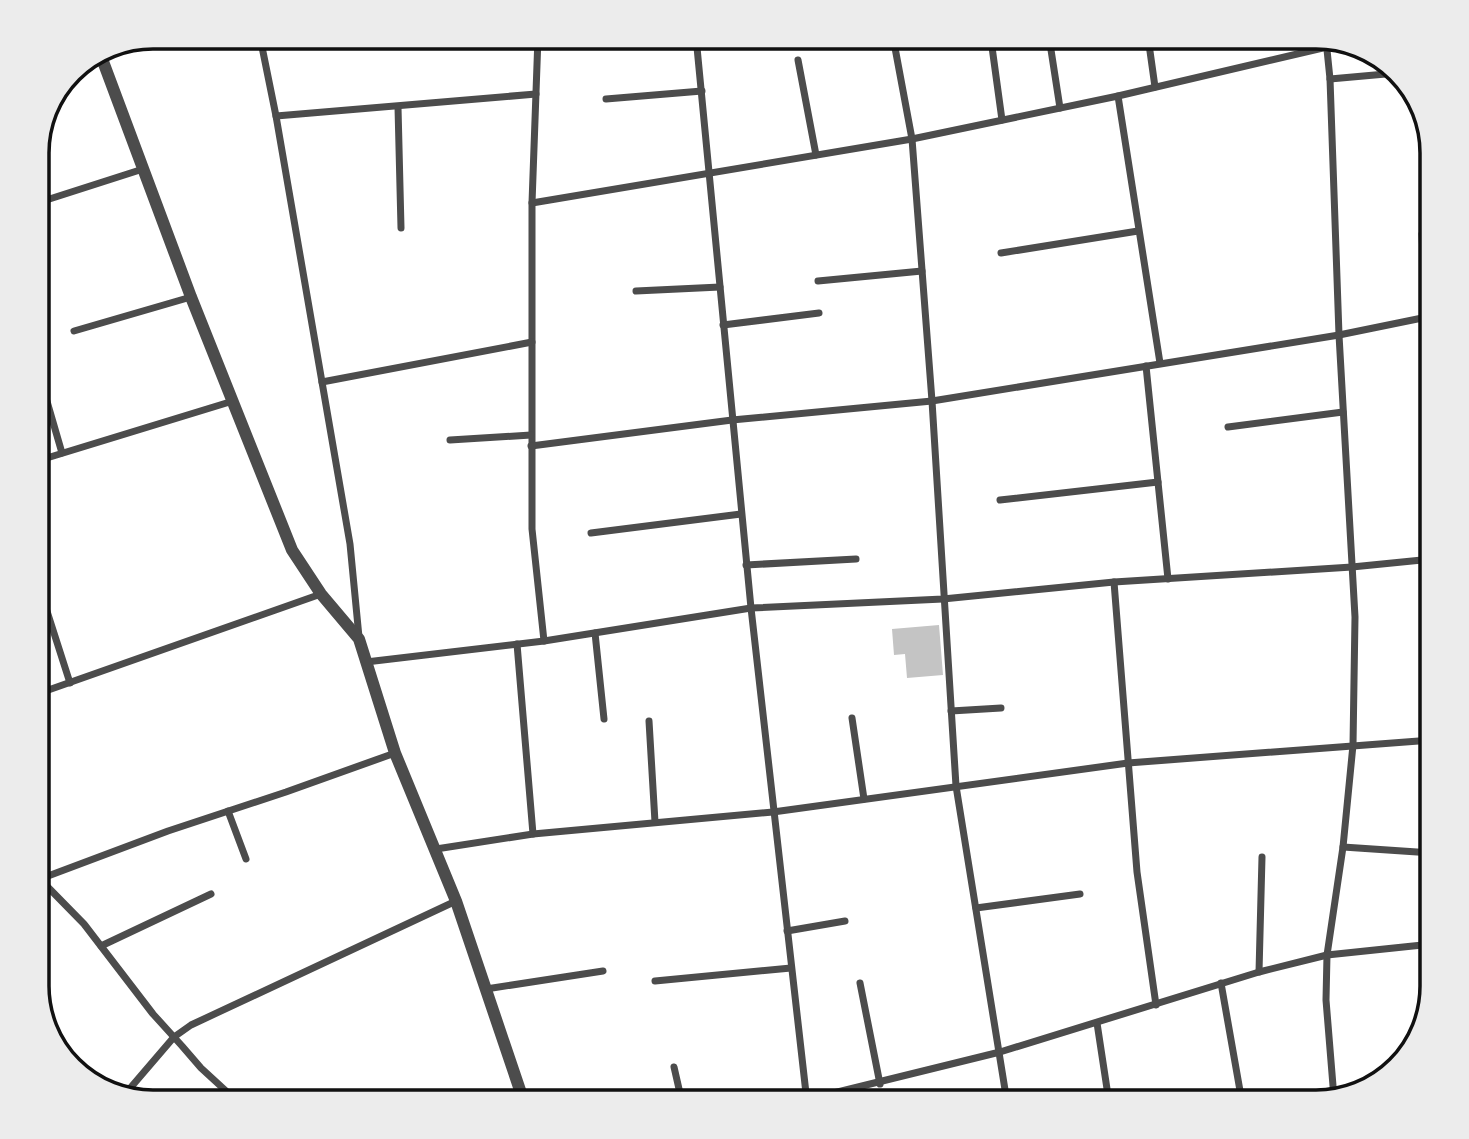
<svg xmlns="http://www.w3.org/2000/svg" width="1469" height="1139" viewBox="0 0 1469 1139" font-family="Mulish,sans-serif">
<rect width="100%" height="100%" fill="#fff"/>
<path fill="#c4c4c4" d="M939 625 943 675 907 678 905 654 894 655 892 629Z"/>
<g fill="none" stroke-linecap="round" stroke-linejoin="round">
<g stroke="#4c4c4c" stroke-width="7">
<path d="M260 37 276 116 350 544 359 637"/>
<path d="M538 37 532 203V529L544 641"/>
<path d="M696 37 751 608 807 1102"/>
<path d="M893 37 912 139 932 401 956 786 1007 1102"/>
<path d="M1049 37 1060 108"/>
<path d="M1148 37 1155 87"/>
<path d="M1326 40 1330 79 1339 335 1355 617 1353 745 1343 847 1327 955 1326 1000 1334 1098"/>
<path d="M992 47 1002 120"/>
<path d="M798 60 816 155"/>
<path d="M1330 79 1397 73"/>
<path d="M1118 96 1160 363"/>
<path d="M606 99 702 91"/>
<path d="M398 107 401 228"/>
<path d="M276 116 536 94"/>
<path d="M37 203 143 169"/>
<path d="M532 203 912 139 1118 96 1327 47"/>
<path d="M1422 234 1426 317"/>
<path d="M1001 253 1138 231"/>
<path d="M818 281 922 271"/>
<path d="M636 291 720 287"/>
<path d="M723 325 819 313"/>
<path d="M74 331 191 297"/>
<path d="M1146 366 1168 579"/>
<path d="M37 367 62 453"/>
<path d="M322 382 532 342"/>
<path d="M1228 427 1343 412"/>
<path d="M450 440 531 435"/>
<path d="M531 446 732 420 932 401 1339 335 1432 316"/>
<path d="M37 461 233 401"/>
<path d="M1000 500 1158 482"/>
<path d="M591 533 741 514"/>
<path d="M746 565 856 559"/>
<path d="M37 580 70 683"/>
<path d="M1114 582 1137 872 1156 1005"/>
<path d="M595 633 604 719"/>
<path d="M517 644 533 834"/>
<path d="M366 662 544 641 751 608 943 599 1114 582 1352 567 1432 559"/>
<path d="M37 694 321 594"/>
<path d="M951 711 1001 708"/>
<path d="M852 718 864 799"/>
<path d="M649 721 655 822"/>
<path d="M228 811 246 859"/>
<path d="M1343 847 1432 853"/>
<path d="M436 849 533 834 773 812 1128 763 1432 740"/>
<path d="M37 876 84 924 153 1014 182 1046 201 1068 238 1102"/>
<path d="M40 879 168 831 286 792 395 753"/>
<path d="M976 908 1080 894"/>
<path d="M787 931 845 921"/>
<path d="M101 946 211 894"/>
<path d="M1259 972 1262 857"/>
<path d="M655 981 791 968"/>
<path d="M860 983 880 1084"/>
<path d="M1221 983 1242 1102"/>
<path d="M486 989 603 971"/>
<path d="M1097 1023 1109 1102"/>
<path d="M674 1067 682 1102"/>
<path d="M126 1093 174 1037 191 1025 456 901"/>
<path d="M797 1102 1000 1052 1259 972 1327 955 1432 944"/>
</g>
<path stroke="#4c4c4c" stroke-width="12" d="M101 56 191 297 292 550 321 594 359 639 395 753 456 901 524 1102"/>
</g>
<path d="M0 0H1469V1139H0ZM153 49H1316A104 104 0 0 1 1420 153V986A104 104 0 0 1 1316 1090H153A104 104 0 0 1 49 986V153A104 104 0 0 1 153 49Z" fill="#ececec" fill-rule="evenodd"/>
<path fill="none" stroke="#111" stroke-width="3.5" d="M153 49H1316A104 104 0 0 1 1420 153V986A104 104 0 0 1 1316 1090H153A104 104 0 0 1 49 986V153A104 104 0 0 1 153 49Z"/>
</svg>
